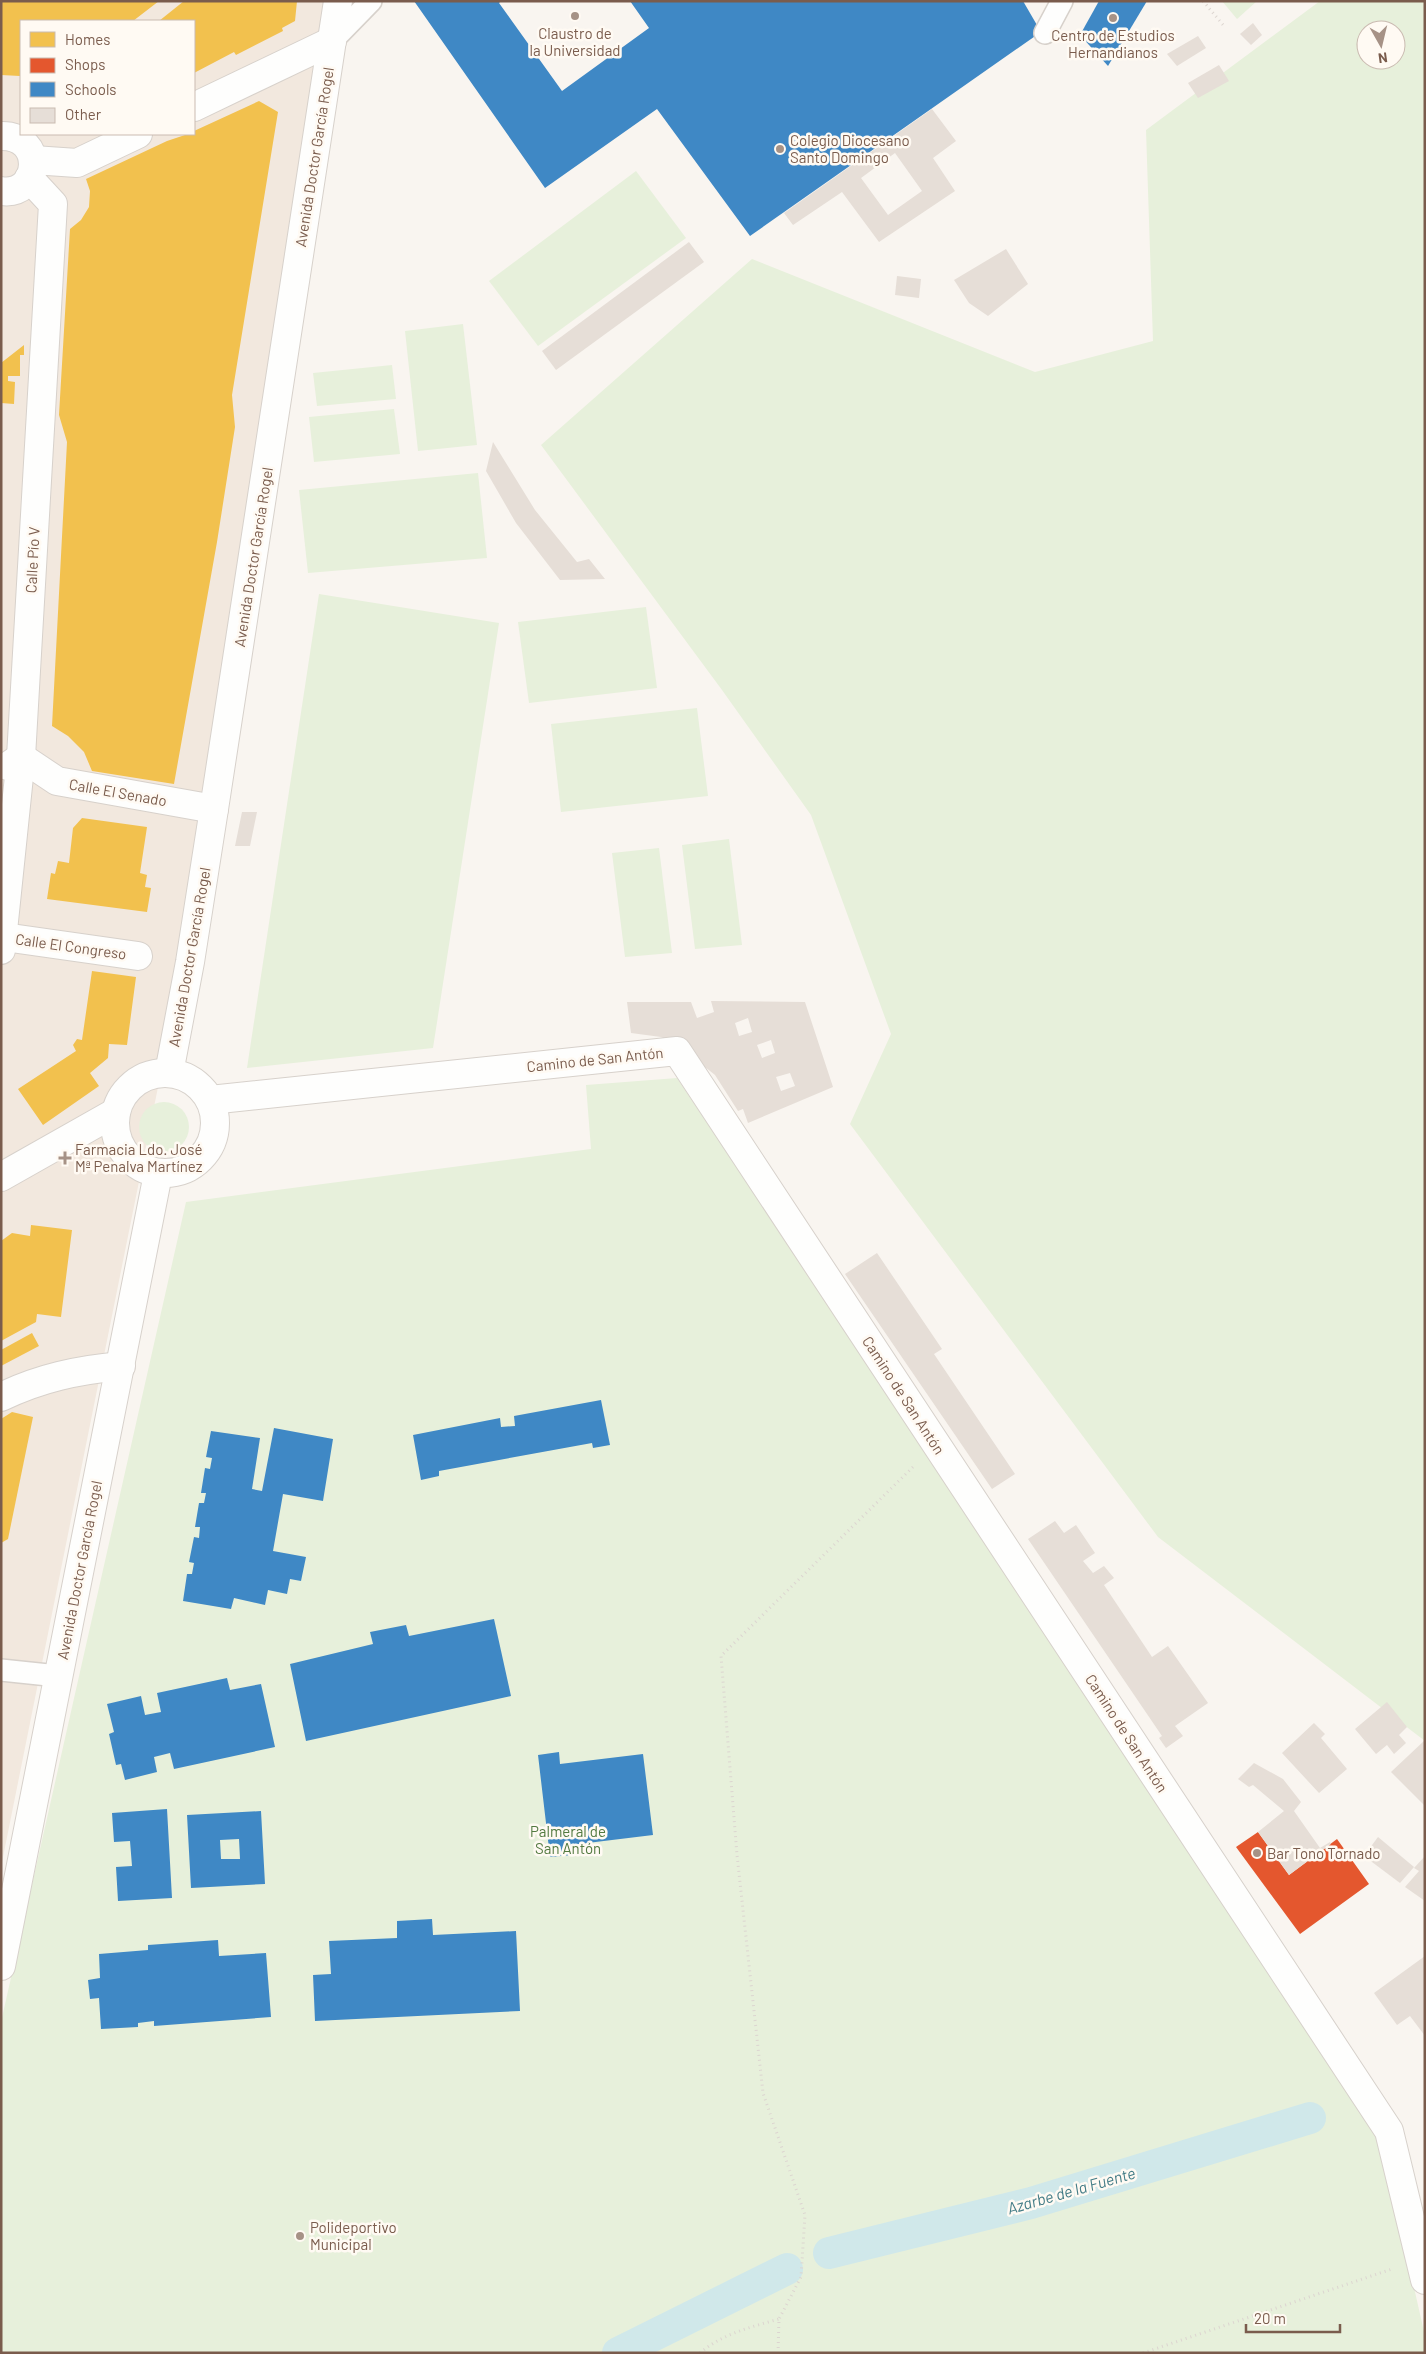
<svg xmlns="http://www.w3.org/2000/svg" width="1426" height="2354" viewBox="0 0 1426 2354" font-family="Barlow,sans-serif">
<rect width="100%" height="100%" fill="#f9f5f0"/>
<path fill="#f2e8de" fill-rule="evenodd" d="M1 1H338L214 809 1 1867ZM21 21H194V134H21Z"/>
<g fill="#e7f0db" fill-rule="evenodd">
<path d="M1222 1H1257L1237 19Z"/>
<path d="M1320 1H1425V1741L1158 1537 850 1124 891 1034 811 815 722 690 541 445 752 259 1035 372 1153 341 1146 130ZM1366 30H1396V60H1366Z"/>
<path d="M636 171 686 238 538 346 489 281Z"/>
<path d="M463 324 477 445 418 451 405 331Z"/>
<path d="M392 365 396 399 317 406 313 373Z"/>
<path d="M394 409 400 454 314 462 309 417Z"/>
<path d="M478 473 487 558 308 573 299 490Z"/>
<path d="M319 594 499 623 433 1048 247 1068Z"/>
<path d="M646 607 657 688 529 703 518 622Z"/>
<path d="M697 708 708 796 561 812 551 724Z"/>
<path d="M729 839 742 945 695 949 682 845Z"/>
<path d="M659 848 672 953 625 957 612 853Z"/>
<path d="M677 1078 1378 2129 1425 2336V2353H1V2022L186 1202 591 1149 586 1085Z"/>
<circle cx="164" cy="1127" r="25"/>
</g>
<g fill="#f2c14e">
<path d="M1 1H159L133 21H21L20 76 1 75Z"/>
<path d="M184 1H297L295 21 282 28 283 31 236 55 234 52 194 73V21H159Z"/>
<path d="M259 101 278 112 232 395 235 427 217 542 174 784 92 771 84 752 68 736 52 726 67 442 59 415 70 229 81 220 89 207 90 191 86 179 167 141 188 134H194V131Z"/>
<path d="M24 345V355H20V376H8V381L15 382 14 404 1 403V363Z"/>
<path d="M82 818 147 827 140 873 147 875 145 887 151 888 147 912 47 899 51 873 55 874 58 861 69 863 73 828Z"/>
<path d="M92 971 136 977 127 1045 109 1044 108 1058 90 1073 99 1086 43 1125 18 1089 76 1051 73 1045 77 1039 82 1040Z"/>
<path d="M31 1225 72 1230 61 1317 37 1314 36 1322 1 1341V1241L12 1233 30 1236Z"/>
<path d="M32 1333 39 1346 1 1366V1350Z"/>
<path d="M12 1412 33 1417 8 1539 1 1543V1419Z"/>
</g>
<path fill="#e4572e" d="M1258 1832 1289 1875 1337 1839 1369 1884 1300 1934 1236 1847Z"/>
<g fill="#3f88c5" fill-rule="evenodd">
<path d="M414 1H501L499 3 562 91 649 28 630 1H1023L1041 32 750 236 657 109 545 188Z"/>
<path d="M1099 1H1147L1108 66 1080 35Z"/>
<path d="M601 1400 610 1445 593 1448 592 1443 439 1471V1476L421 1480 413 1435 500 1418 501 1427 515 1426 514 1416Z"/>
<path d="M274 1428 333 1439 323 1501 283 1494 273 1551 306 1557 301 1581 290 1579 287 1594 268 1590 265 1605 234 1598 231 1609 183 1601 187 1574H192L194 1563 189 1562 194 1537 199 1538 200 1527H195L199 1503H204L206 1493H201L205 1468 210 1469 212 1458 206 1457 211 1431 260 1438 252 1489 262 1491Z"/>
<path d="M494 1619 511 1696 306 1741 290 1664 373 1644 370 1632 406 1625 409 1636Z"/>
<path d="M227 1678 230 1690 261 1684 275 1747 174 1769 170 1753 154 1757 157 1772 125 1780 121 1764 116 1765 109 1734 114 1732 107 1704 141 1696 145 1715 161 1712 157 1693Z"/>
<path d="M559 1752 560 1764 643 1754 653 1835 571 1845 572 1855 550 1857 538 1755Z"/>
<path d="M167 1809 172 1898 118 1901 116 1867 132 1866 130 1841 114 1842 112 1813Z"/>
<path d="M261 1811 265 1884 191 1888 187 1815ZM239 1839 240 1859H221L220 1840Z"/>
<path d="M432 1919 433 1935 516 1931 520 2011 315 2021 313 1975 331 1974 329 1941 397 1938V1921Z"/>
<path d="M218 1940 219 1956 266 1953 271 2017 154 2026V2021L138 2023V2027L101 2029 99 1998 90 1999 88 1980 100 1978 99 1954 148 1950V1945Z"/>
</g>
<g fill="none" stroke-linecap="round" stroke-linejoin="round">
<g stroke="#d0e8ea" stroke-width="32">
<path d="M829 2253 1031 2203 1310 2118"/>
<path d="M618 2353 787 2269"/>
</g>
</g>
<g fill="#e6ded7" fill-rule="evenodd">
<path d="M1253 23 1262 35 1251 45 1240 34Z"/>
<path d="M1198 36 1206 48 1177 66 1167 54Z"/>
<path d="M1219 65 1229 81 1198 98 1188 83Z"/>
<path d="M932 109 956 141 933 158 955 191 879 242 842 192 793 225 784 213ZM895 153 922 191 888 215 861 178Z"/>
<path d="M689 242 704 262 556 370 542 351Z"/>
<path d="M1006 249 1028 284 988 316 969 303 954 280Z"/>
<path d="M897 276 921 279 919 298 895 295Z"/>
<path d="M493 442 535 510 577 562 589 559 605 579 560 580 516 523 486 471Z"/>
<path d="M242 812H257L250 846H235Z"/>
<path d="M711 1001 805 1002 833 1087 748 1123 743 1109 738 1111 715 1075 675 1043 661 1037 631 1033 627 1002H691L697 1018 714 1012ZM748 1018 752 1032 739 1036 735 1023ZM771 1040 775 1053 762 1058 757 1045ZM790 1073 795 1086 781 1091 776 1077Z"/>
<path d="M877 1253 942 1349 934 1354 1015 1474 992 1489 845 1274Z"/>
<path d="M1055 1521 1064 1533 1076 1525 1095 1553 1083 1561 1093 1573 1104 1566 1114 1578 1104 1585 1152 1657 1168 1646 1208 1703 1175 1726 1183 1736 1166 1748 1159 1738 1162 1736 1028 1539Z"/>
<path d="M1387 1702 1407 1727 1399 1735 1406 1743 1394 1754 1387 1745 1376 1754 1355 1729Z"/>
<path d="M1314 1723 1325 1734 1321 1738 1347 1769 1319 1793 1282 1753Z"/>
<path d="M1425 1740V1806L1391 1772Z"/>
<path d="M1254 1763 1283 1779 1301 1802 1294 1811 1320 1848 1330 1842 1331 1844 1289 1875 1258 1832 1284 1811 1253 1785 1249 1787 1238 1779Z"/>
<path d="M1378 1837 1414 1867 1400 1883 1364 1856Z"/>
<path d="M1425 1856V1901L1405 1887 1419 1871 1414 1868Z"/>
<path d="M1425 1956V2036L1410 2016 1397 2025 1374 1993Z"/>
</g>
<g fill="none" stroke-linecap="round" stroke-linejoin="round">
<defs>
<g id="pedestrian">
<path d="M1045 33 1062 1"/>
<path d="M332 41 371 1"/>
<path d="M1 1670 58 1676"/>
</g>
<g id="minor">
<path d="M194 107 332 41"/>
<path d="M1 136C46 135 41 197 1 191"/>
<path d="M33 160 77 163 138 134"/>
<path d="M8 766 21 757 57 781 214 809"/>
<path d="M4 937 138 956"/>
<path d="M1 950 21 757 53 204 29 178"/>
<path d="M210 1100 677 1051 1389 2131 1425 2280"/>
<path d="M1 1177 116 1112"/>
<path d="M1 1397C40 1378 78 1370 121 1366"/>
</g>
<g id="tertiary">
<path d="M169 1073 190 962 214 809 338 1"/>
<circle cx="165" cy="1123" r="50"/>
<path d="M1 1966 158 1174"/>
</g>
</defs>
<use href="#pedestrian" stroke="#d7d1cb" stroke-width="24"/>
<use href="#minor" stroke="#d7d1cb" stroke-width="30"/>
<use href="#tertiary" stroke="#d7d1cb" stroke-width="30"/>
<g stroke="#dcd5d0" stroke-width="3" stroke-dasharray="1 4" stroke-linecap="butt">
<path d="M1203 1 1224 26"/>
<path d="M700 2353C722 2334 751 2327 779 2319"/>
<path d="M778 2353 779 2319 801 2277 805 2215 763 2093 737 1855 721 1656 914 1466"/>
<path d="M1143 2353 1392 2269"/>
</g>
<use href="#pedestrian" stroke="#fefefd" stroke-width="21"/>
<use href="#minor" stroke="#fefefd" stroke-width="28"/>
<use href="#tertiary" stroke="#fefefd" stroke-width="28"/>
</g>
<g fill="#a69286" stroke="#fffaf3" stroke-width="2">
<circle cx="575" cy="16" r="5"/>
<circle cx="1113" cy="18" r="5"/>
<circle cx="780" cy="149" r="5"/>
<path d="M62.5 1150.5h5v5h5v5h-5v5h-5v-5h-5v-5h5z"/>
<circle cx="1257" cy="1853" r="5"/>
<circle cx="300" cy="2236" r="5"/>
</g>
<g text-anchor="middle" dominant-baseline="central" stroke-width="5" stroke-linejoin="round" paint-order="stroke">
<g font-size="15" fill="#7a5c4d" stroke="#fffaf3" text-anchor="start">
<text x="575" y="33" text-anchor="middle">Claustro de<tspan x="575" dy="17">la Universidad</tspan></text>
<text x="1113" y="35" text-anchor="middle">Centro de Estudios<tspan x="1113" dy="17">Hernandianos</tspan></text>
<text x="790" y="140">Colegio Diocesano<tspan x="790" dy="17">Santo Domingo</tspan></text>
<text x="75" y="1149">Farmacia Ldo. José<tspan x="75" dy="17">Mª Penalva Martínez</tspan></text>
<text x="1267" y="1853">Bar Tono Tornado</text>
<text x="310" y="2227">Polideportivo<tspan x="310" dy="17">Municipal</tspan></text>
</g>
<g font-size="15" fill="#7a5c4d" stroke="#fffaf3">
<text transform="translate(314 157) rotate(-81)">Avenida Doctor García Rogel</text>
<text transform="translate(253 557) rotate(-81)">Avenida Doctor García Rogel</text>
<text transform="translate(32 560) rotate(-87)">Calle Pío V</text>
<text transform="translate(118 792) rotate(10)">Calle El Senado</text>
<text transform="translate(71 946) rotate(8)">Calle El Congreso</text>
<text transform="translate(189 957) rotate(-80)">Avenida Doctor García Rogel</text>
<text transform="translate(595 1059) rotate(-6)">Camino de San Antón</text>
<text transform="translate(904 1395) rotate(57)">Camino de San Antón</text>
<text transform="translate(79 1570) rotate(-79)">Avenida Doctor García Rogel</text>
<text transform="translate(1127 1733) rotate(57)">Camino de San Antón</text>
</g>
<g font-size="15" fill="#537a41" stroke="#fffaf3">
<text x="568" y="1831">Palmeral de<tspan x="568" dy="17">San Antón</tspan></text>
</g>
<g font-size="16" font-style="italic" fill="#437c86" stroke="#fffaf3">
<text transform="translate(1071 2190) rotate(-16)">Azarbe de la Fuente</text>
</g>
</g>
<rect width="1426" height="2354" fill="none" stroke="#7a5c4d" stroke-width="5"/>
<rect x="20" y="20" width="175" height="115" fill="#fffaf3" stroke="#cabbb1"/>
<rect x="30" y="32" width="25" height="15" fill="#f2c14e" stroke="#cabbb1"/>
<text x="65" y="45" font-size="15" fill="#7a5c4d">Homes</text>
<rect x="30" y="58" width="25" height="15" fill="#e4572e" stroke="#cabbb1"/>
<text x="65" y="70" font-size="15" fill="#7a5c4d">Shops</text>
<rect x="30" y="82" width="25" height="15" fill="#3f88c5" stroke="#cabbb1"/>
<text x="65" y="95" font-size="15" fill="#7a5c4d">Schools</text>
<rect x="30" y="108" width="25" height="15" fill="#e6ded7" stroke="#cabbb1"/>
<text x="65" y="120" font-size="15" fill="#7a5c4d">Other</text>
<g transform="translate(1381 45) rotate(172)"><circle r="24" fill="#fffaf3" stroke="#cabbb1"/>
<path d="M0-4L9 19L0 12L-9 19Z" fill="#a69286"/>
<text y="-8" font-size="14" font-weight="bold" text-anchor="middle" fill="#7a5c4d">N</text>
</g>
<path d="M1246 2324v8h94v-8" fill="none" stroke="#7a5c4d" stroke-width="2.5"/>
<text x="1254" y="2324" font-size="15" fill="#7a5c4d" stroke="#fffaf3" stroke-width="4" paint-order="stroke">20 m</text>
</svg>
